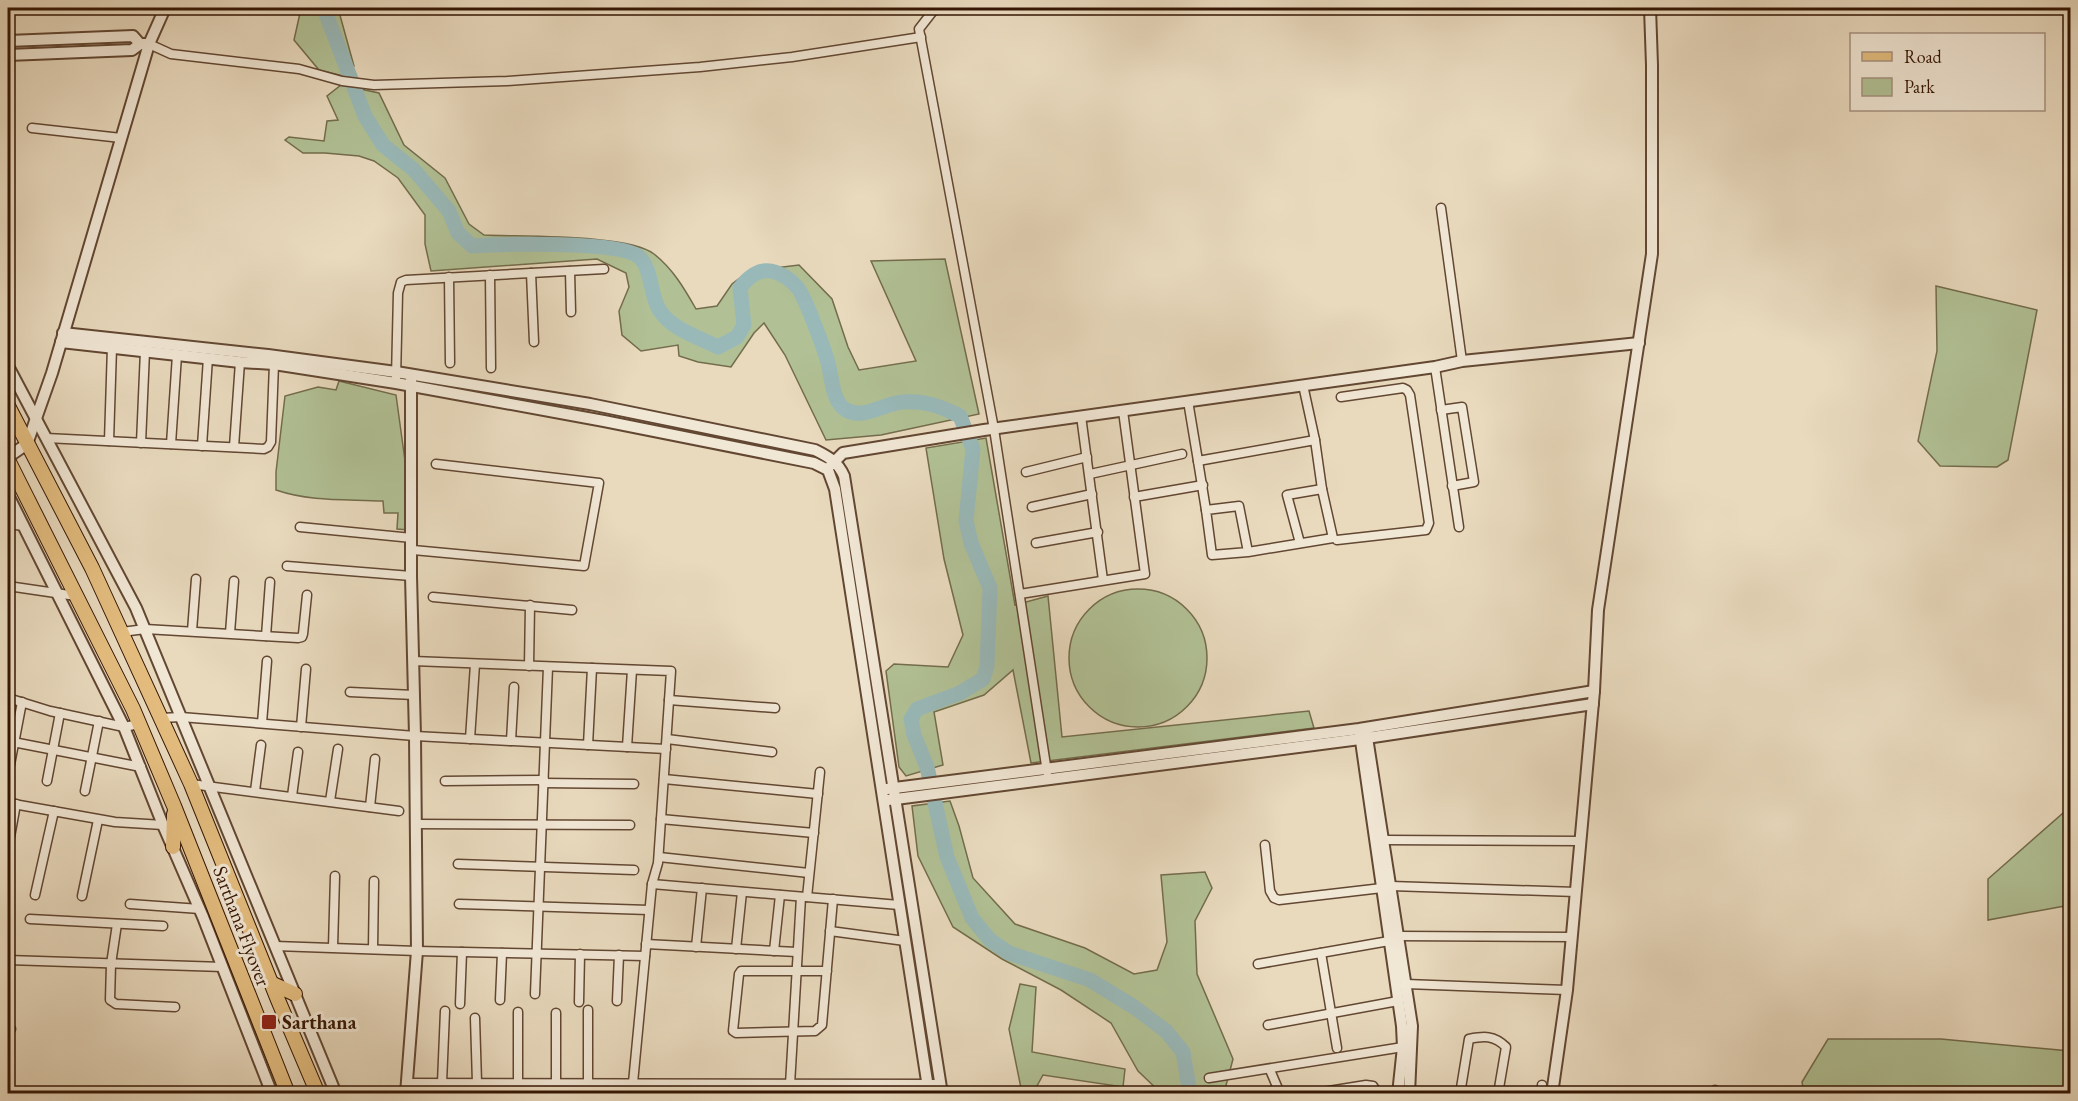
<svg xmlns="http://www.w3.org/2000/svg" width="2078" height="1101" viewBox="0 0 2078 1101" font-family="'EB Garamond',serif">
<rect width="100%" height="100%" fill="#e9dabe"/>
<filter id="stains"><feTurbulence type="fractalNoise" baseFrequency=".00333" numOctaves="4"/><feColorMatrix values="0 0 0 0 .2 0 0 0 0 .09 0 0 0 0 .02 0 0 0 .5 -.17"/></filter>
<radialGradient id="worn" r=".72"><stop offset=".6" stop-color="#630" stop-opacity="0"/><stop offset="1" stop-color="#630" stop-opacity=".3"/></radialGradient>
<g fill="#b1c195" stroke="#736c4c" stroke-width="1.5">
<path d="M321 8H338L354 66 343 76 319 70 294 40 300 13 319 10Z"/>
<path d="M341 85 379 93 404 145 445 178 469 224 484 235C521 237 628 234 654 254 673 269 684 288 696 309L717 306 732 284 749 271 799 265 832 299 848 347 859 370 916 361 871 261 945 259 979 414 881 435 826 440 785 355 764 323 754 333 731 367 698 362 679 356 678 345 641 351 622 335 619 311 629 287 626 273 597 259 431 271 425 244V215L398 178 374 161 359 156 325 153H303L285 140 289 137 324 141 327 121 338 120 327 96Z"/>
<path d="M1936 286 2037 310 2008 460 1997 467 1940 466 1918 441 1937 351Z"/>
<path d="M339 381 396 395 406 468 409 530 397 529 398 513H384L383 501C346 499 311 502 276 490V472L285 396 318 387 336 390Z"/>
<path d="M986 438 1015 605 1048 596 1062 737 1309 711 1314 728 1031 763 1013 670 984 695 934 712 943 765 906 776 899 767 886 671 894 664 948 667 963 635 944 559 926 448Z"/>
<circle cx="1138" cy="658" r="69"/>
<path d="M950 801 959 826 973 878 1015 924 1085 948 1134 974 1157 970 1167 942 1161 875 1205 872 1212 888 1195 921 1197 974 1233 1059 1224 1093H1161L1138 1071 1111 1023 1061 990 1002 959 953 927 918 856 912 806Z"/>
<path d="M2070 807V905L1988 920V879Z"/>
<path d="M1020 984 1036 987 1032 1052 1125 1069 1123 1087 1043 1075 1033 1093H1022L1009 1029Z"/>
<path d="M1828 1039H1941L2070 1051V1093H1804L1802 1082Z"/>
</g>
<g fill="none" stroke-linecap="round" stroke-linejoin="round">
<path stroke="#99b9b9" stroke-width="15" d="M327 8 326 14 365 116 383 145 414 170 449 211 458 233 472 246C501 244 618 241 638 256 653 268 649 295 660 311 673 330 698 337 718 347L737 337 744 325 740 288C748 277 760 267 775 272 784 275 790 279 797 287 804 294 825 351 828 363 832 377 832 402 846 410 865 420 884 403 903 402 925 400 942 407 960 416L973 449 966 521 971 543 990 588 987 667 983 679 960 693 917 709 911 719 914 735 927 767 947 857 972 918 990 940 1009 953 1090 980 1134 1007 1166 1031 1183 1052 1190 1094"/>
<defs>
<g id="minor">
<path d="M942 8 933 11 919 29 994 429 1047 772"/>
<path d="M149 44 171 54 299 69 342 81 374 85 507 81 700 67 792 57 921 37"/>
<path d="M32 128 121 138"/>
<path d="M1441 208 1462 361"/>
<path d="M570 271 571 312"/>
<path d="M531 273 534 342"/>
<path d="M490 275 491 368"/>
<path d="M449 277 450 363"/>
<path d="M1435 367 1459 527"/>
<path d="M396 378 398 293 401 282 406 280 604 269"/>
<path d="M1303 385 1315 440"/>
<path d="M1188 401 1198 461 1315 440 1322 489 1333 538 1248 552 1212 555 1206 510 1239 506 1248 552"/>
<path d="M1441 410 1462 407 1474 482 1452 486"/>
<path d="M1081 416 1103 580"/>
<path d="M46 438 264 449 268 447 271 442 274 364"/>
<path d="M109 441 112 347"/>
<path d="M141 443 145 351"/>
<path d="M171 444 177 355"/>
<path d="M202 446 208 358"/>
<path d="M234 447 240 362"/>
<path d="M1198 461 1206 510"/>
<path d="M1026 472 1087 457"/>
<path d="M1090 474 1182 454"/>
<path d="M1134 497 1203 485"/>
<path d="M1032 507 1092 494"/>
<path d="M8 524 24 526"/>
<path d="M300 527 412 538"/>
<path d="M1337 540 1426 530 1429 523 1410 395 1407 390 1403 388 1341 397"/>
<path d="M1036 543 1098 532"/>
<path d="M1300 543 1287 495 1322 489"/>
<path d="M413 550 584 566 599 483 436 464"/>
<path d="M287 566 411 576"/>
<path d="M8 586 76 596"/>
<path d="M1020 594 1145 574 1123 411"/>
<path d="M433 597 572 610"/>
<path d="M8 598 9 586"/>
<path d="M192 631 196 579"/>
<path d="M122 632 145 629 298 638 302 637 303 634 307 595"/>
<path d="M230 633 234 581"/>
<path d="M266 636 270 582"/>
<path d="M413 661 671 671 658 863 652 884 633 1083"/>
<path d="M529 666 530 605"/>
<path d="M350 692 414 695"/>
<path d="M8 698 50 711 124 727 139 724"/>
<path d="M669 700 775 708"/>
<path d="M161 718 181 717 415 736 666 749"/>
<path d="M262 723 267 661"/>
<path d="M301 727 306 669"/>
<path d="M470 739 475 664"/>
<path d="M667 739 772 752"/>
<path d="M8 741 141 767"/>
<path d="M511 741 514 687"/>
<path d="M588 745 592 668"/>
<path d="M627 747 632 670"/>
<path d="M8 775 22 702"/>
<path d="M664 779 818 794"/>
<path d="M47 781 60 713"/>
<path d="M445 781 544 780"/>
<path d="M543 783 634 784"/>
<path d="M191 784 399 811"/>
<path d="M85 791 99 721"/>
<path d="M255 791 261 745"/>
<path d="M292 796 298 752"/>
<path d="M330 801 338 749"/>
<path d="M8 803 115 822 163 825"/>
<path d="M370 807 375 759"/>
<path d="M661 819 814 833"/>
<path d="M416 824 630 825"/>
<path d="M1383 840 1581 841"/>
<path d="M1265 845 1270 891 1274 898 1279 900 1382 888"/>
<path d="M8 848 16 804"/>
<path d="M659 857 809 873"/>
<path d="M458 864 634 870"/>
<path d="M652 884 899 905"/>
<path d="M1391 886 1576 892"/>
<path d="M35 895 54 811"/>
<path d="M82 896 98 820"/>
<path d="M807 897 820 772"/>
<path d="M130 904 200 909"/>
<path d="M459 904 649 910"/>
<path d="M30 919 163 926"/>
<path d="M117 924 111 964 110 1000 116 1004 175 1007"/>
<path d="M830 931 905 941"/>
<path d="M1398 936 1572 937"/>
<path d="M646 944 797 952"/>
<path d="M275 946 417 951 645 956"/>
<path d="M333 947 335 876"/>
<path d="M696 947 702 888"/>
<path d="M373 949 374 881"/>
<path d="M736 949 742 892"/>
<path d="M774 951 780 895"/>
<path d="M1321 953 1337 1048"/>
<path d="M8 960 223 967"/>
<path d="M1258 964 1389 941"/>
<path d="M827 971H741L739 974 733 1031 736 1033 815 1031 822 1025 833 899"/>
<path d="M1406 984 1567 990"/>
<path d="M535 994 548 667"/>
<path d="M500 1000 502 953"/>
<path d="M617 1001 619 955"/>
<path d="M579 1002 580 954"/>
<path d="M460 1004 462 952"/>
<path d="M588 1010V1083"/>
<path d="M518 1012V1083"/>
<path d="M556 1013V1082"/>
<path d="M475 1018 477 1083"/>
<path d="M1268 1025 1398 1001"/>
<path d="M8 1029H11"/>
<path d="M1270 1070 1279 1091 1289 1094"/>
<path d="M1209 1078 1403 1047"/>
<path d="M407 1083 941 1084"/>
<path d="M442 1083 445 1011"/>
<path d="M790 1085 801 897"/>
<path d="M1715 1090V1094"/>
<path d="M1310 1094 1366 1085 1373 1086 1378 1094"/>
<path d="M1460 1094 1469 1039C1484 1036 1494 1035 1506 1047L1498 1094"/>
<path d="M1542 1094V1085"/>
</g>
<g id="tertiary">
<path d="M8 41 133 36 140 44"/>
<path d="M8 55 132 50 140 44H149"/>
<path d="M63 333 268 355 396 372 590 404 815 450C829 457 838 462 844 476L942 1094"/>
<path d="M61 342 240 362 274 364 396 383 604 421 814 463 828 470 835 489 929 1094"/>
<path d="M8 366 136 608 336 1094"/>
<path d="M8 457 27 444 52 373 149 44 165 8"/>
<path d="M831 465 843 453 984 430 1435 367 1462 361 1639 343"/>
<path d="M8 495 124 727 163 825 203 917 272 1094"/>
<path d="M1366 731 1412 1026 1409 1094"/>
<path d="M1360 734 1402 1026 1403 1047 1398 1094"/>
<path d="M887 789 1359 729 1594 691"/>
<path d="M888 800 1360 739 1593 704"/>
<path d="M406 1094 417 951 415 736 411 576V380"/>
<path d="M1552 1094 1567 990 1594 691 1598 610 1652 254V65L1650 8"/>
</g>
<g id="primary">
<path d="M8 406 92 568 191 784 278 1000 318 1094"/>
<path d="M8 460 133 709 174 806 288 1094"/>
<path d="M173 847 174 814"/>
<path d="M271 983 295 994"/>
</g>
</defs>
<use href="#minor" stroke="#624732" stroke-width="11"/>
<use href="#tertiary" stroke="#624732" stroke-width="14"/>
<use href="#primary" stroke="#351604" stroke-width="16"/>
<use href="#minor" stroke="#f1e7d5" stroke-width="8"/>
<use href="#tertiary" stroke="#f1e7d5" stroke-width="10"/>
<use href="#primary" stroke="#e4bd7f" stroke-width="14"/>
</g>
<rect fill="#8f2418" stroke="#f1e7d5" stroke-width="2" x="261" y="1014" width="16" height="16" rx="3"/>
<g text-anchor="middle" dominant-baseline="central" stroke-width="6" stroke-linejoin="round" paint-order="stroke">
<g font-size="20" fill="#351604" stroke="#f1e7d5">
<text transform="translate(242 926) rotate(69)">Sarthana Flyover</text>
</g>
<g font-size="20" font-weight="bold" fill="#351604" stroke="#f1e7d5" text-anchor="start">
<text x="282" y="1022">Sarthana</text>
</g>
</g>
<rect width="2078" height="1101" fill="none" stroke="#e9dabe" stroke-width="30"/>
<rect x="9" y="9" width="2060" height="1083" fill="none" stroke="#351604" stroke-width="3"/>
<rect x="15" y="15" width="2048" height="1071" fill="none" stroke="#351604" stroke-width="1.5"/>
<rect x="1850" y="33" width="195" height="78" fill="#f1e7d5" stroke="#a69381" stroke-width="1.5"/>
<rect x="1862" y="52" width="30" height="9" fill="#e4bd7f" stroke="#a69381" stroke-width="1.5"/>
<text x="1904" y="63" font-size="18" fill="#351604">Road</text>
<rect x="1862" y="78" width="30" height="18" fill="#b1c195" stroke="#a69381" stroke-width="1.5"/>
<text x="1904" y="93" font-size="18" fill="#351604">Park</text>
<rect width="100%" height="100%" filter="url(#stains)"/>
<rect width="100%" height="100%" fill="url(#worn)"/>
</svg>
